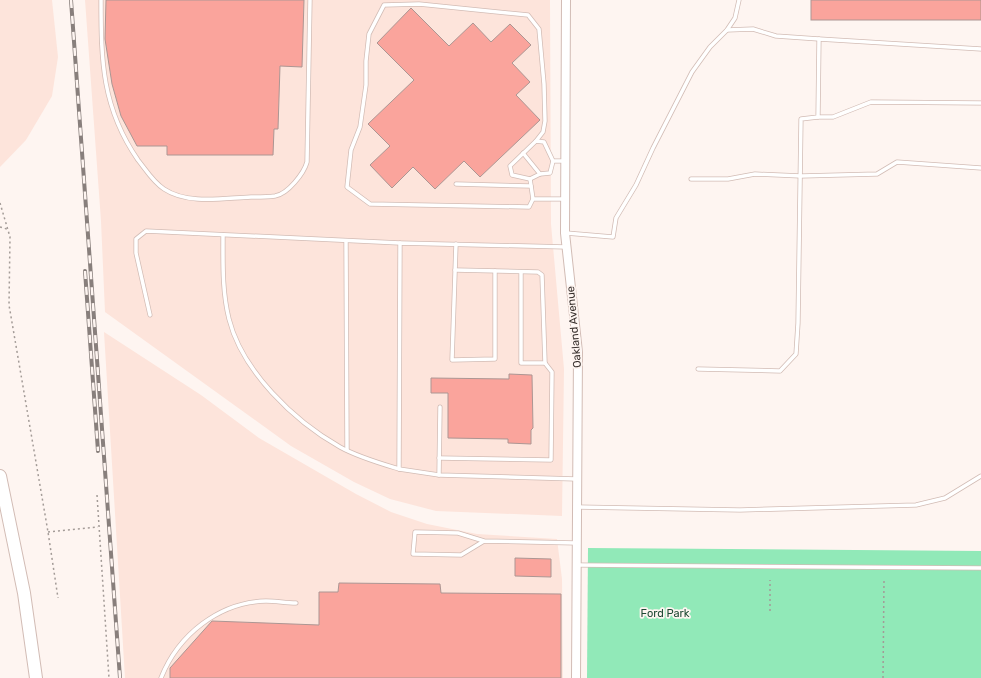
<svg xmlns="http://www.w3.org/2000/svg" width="981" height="678" viewBox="0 0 981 678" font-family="Rubik,sans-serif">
<rect width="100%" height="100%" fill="#fef5f1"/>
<g fill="#fde4db">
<path d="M0 0H52L58 57 52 96 26 140 0 167Z"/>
<path d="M85 0H550L551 224 564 369 562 516 436 511 390 499 354 482 291 446 105 312 101 221Z"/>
<path d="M104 332 201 395 259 438 356 494 391 512 427 524 477 534 557 539 562 579 563 678H125Z"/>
</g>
<path fill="#91e9b8" d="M588 548 981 551V678H587Z"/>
<g fill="#faa49c" stroke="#ac9693">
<path d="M106 0H304L302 67 280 66 278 129H274L273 155H167V146H137L121 116 112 84 105 39Z"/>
<rect x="811" y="0" width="170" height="20"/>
<path d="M411 8 449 46 473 23 491 42 510 24 531 45 512 63 530 82 516 95 540 120 480 177 464 161 435 189 413 167 392 188 370 165 390 146 368 124 414 80 377 43Z"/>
<path d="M509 374 532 375 533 428 531 430V444L508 443V439L448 438V393H431V378L509 379Z"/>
<path d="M515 558 551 559V577L515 576Z"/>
<path d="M339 583 440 584 441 593 561 594V678H170V668L212 621 319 625V592H338Z"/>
</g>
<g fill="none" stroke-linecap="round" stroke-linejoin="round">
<defs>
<g id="service">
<path d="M101 0C101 61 102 108 138 160 146 170 153 182 164 189 188 205 224 198 251 197 259 197 267 197 275 196 288 194 304 173 307 162L310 0"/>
<path d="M727 30 753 29 776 36 819 39"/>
<path d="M818 117H833L871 102 981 103"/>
<path d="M536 141 543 132 545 121 544 84 539 29 528 15 419 4 384 5 369 34 366 61V85L360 127 351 150 347 187 370 204 529 207 533 199H565"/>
<path d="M523 153 540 174"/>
<path d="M530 179 540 174 550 173 553 161"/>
<path d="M691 179H728L755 174 801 176 877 174 897 162 981 168"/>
<path d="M456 184 531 186"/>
<path d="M533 199 530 179 512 175 510 166 536 141 544 142 553 161H564"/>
<path d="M566 233 613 237 616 218 636 185 653 148 692 72 710 47 727 30 735 18 739 0"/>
<path d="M223 235C223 263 222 291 229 319 242 371 294 421 340 447 358 457 379 463 399 469"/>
<path d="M346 241 347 450"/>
<path d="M456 244 452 360 495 359V271"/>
<path d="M566 247 400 243 399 469 439 475 576 479"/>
<path d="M521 272V363H545"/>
<path d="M150 315 136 253V239L146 231 400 243"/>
<path d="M698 369 780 371 796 354 798 323 801 119 818 117 819 39 981 49"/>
<path d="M439 458 551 460 552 372 545 363 542 275 538 272 455 270"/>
<path d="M439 475 440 407"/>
<path d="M577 507 740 510 916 505 945 498 981 476"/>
<path d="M484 541 458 533 415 532 413 554 461 555 484 541 576 543"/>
<path d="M576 565 981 568"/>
<path d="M161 678C178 635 219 602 266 601 276 601 286 603 296 603"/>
</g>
<path id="tertiary" d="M566 0 565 233 578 352 576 678"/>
<path id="motorway" d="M0 476 24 593 36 678"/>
</defs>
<use href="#service" stroke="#d2bcb5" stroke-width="5"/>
<use href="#tertiary" stroke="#d2bcb5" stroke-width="10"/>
<use href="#motorway" stroke="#d2bcb5" stroke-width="14"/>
<g stroke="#a39b97" stroke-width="1.5" stroke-dasharray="2 3" stroke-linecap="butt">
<path d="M0 203 10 237 9 305 48 532 58 598"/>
<path d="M0 227 7 229"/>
<path d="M97 495 109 678"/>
<path d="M48 532 98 527"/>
<path d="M770 611V580"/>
<path d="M883 678 884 581"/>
</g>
<use href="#service" stroke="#fff" stroke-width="3.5"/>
<use href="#tertiary" stroke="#fff" stroke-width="8"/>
<use href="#motorway" stroke="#fff" stroke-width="12"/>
<defs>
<g id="rail">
<path d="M71 0 120 678"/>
<path d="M85 271 98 451"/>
</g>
</defs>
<use href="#rail" stroke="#887f7c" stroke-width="4"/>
<use href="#rail" stroke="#fef5f1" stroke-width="2.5" stroke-dasharray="8" stroke-linecap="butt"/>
</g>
<g text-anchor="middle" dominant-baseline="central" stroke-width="3.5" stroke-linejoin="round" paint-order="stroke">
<g font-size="11" fill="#38302d" stroke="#fef5f1">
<text transform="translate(574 327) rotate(-95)">Oakland Avenue</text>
</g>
<g font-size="11" fill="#1d4933" stroke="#fef5f1">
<text x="665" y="613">Ford Park</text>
</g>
</g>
</svg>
